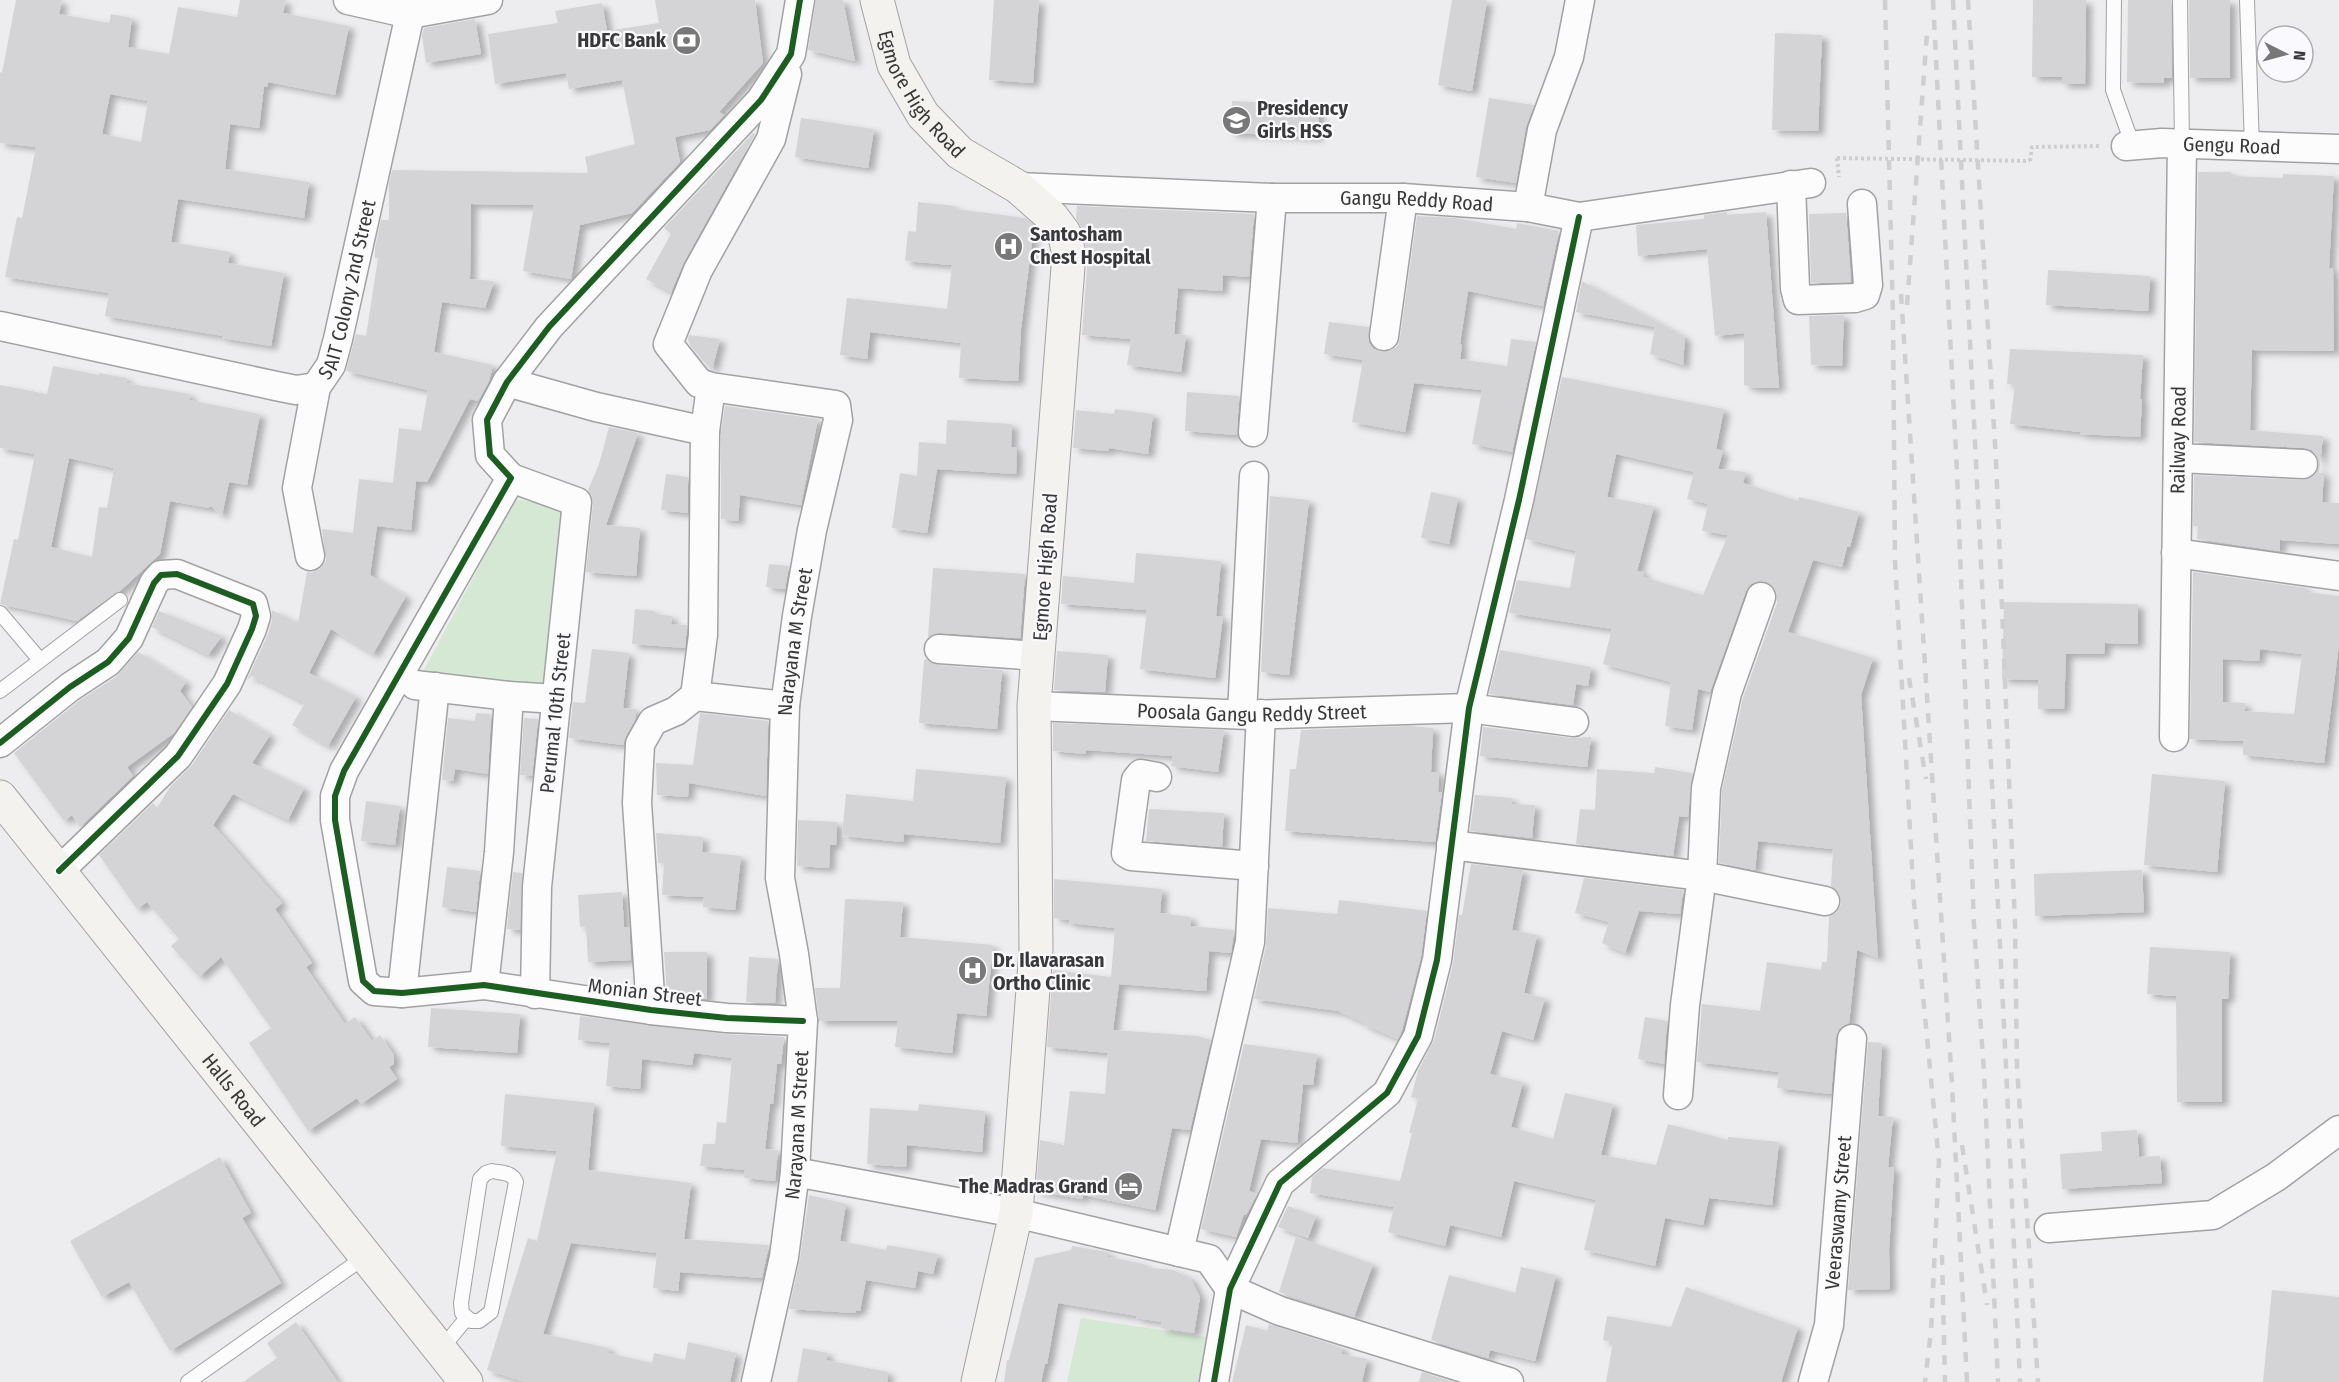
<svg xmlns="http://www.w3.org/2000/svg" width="2339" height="1382" viewBox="0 0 2339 1382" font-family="'Fira Sans Condensed',sans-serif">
<defs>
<filter id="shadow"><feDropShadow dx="6" dy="4" stdDeviation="3" flood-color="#0004"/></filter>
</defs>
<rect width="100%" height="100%" fill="#ededef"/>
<g fill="#d4e8d4">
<path d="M515 499 575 510 553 696 416 685Z"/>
<path d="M1081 1318 1206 1337 1201 1382H1067Z"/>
</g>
<g fill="#d4d4d6" fill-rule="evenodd" filter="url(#shadow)">
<path d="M16 0H62L59 14 109 23 111 14 132 18 128 47 169 54 178 7 237 17 240 0H286L283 13 349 26 335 95 268 82 267 87 264 86 259 128 230 124 225 169 309 182 304 218 178 199 171 242 230 252 228 263 284 273 271 346 222 338 223 336 105 316 109 293 5 277 17 217 22 218 36 147 0 143V72L2 73ZM110 94 148 101 141 142 102 134Z"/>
<path d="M655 0H755L763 63 719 112 724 115 710 130 675 137 680 162 632 213 580 225 571 279 523 271 534 205 471 204 470 279 494 281 485 308 442 302 434 352 493 365 489 381 478 401 470 399 427 482 416 481 411 530 377 526 370 575 406 596 373 654 331 629 309 673 356 697 328 746 292 725 305 703 252 676 247 680 268 634 272 620V610L298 623 307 572 311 573 320 569 326 561 322 529 353 533 359 479 393 483 399 428 421 431 428 390 346 371 356 334 366 336 378 258H375V248L381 220H389V184L392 170 588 173 585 157 635 144 622 80 569 89 566 73 495 84 488 34 558 23 555 11 602 3 607 31 659 23Z"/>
<path d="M816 0H843L855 61 808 50Z"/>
<path d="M994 0H1039L1033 83 989 80Z"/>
<path d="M1452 0H1487L1472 91 1438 85Z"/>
<path d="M2033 0H2086L2085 84H2062V77H2032Z"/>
<path d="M2128 0H2171L2172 78H2164V83L2127 82Z"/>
<path d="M2189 0H2230V78H2190Z"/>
<path d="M475 19 481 54 426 63 422 36 424 28Z"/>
<path d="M1775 33 1822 35 1818 131 1772 130Z"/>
<path d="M1489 98 1534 105 1526 127 1516 183 1476 177Z"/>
<path d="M1232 101 1319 105 1318 137 1230 133Z"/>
<path d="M801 118 874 129 868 168 795 157Z"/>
<path d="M753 133 755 134 684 262 671 292 646 279 671 234 664 228Z"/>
<path d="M2198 172H2231V176L2283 178V174L2334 176 2329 268H2333L2334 351 2252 350 2250 430 2323 436 2319 473H2324L2322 502 2339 503V544L2280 540V551L2197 539 2198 526H2193L2194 475 2303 480 2311 478 2316 473 2319 464 2317 456 2312 450 2304 448 2194 442Z"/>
<path d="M918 202 955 206V209L1025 218 1034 226 1021 329 1018 381 959 378 961 343 870 332 867 359 840 355 847 298 947 309 952 265 905 261 908 231 916 232Z"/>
<path d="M1077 206 1254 214 1249 277 1223 275 1222 291 1178 288 1174 334 1186 335 1181 372 1127 365 1131 339 1082 335 1088 255 1082 229 1076 218Z"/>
<path d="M1727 212V215L1766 212 1779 388H1755L1744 385V333L1715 336 1707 249 1638 256 1636 225 1704 219V215Z"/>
<path d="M1846 213 1851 282 1811 283 1809 214Z"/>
<path d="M1417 216 1456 218 1516 229 1517 223 1559 231 1543 306 1468 291 1460 344 1462 345 1460 359 1507 366 1511 339 1536 342 1512 452 1472 444 1482 390 1414 383 1405 432 1352 422 1363 360 1324 354 1329 322 1369 327V343L1373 349 1381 352 1390 351 1397 346 1400 338Z"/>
<path d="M2048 270 2150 276 2148 311 2046 305Z"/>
<path d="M1582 281 1685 337 1683 365 1650 354 1655 327 1576 312Z"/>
<path d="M1844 315 1842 366 1811 365 1809 316Z"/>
<path d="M689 335 720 339 712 370 691 347 688 340Z"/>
<path d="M2010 349 2143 355 2140 399H2142L2140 437 2080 434V432L2010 424 2015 385 2007 384Z"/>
<path d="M53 366 99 375V373L127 378 126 383 190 394 189 400 260 414 247 485 229 482 222 516 211 506 209 508 170 501 160 554 120 591 115 593 77 621 0 604 14 539 18 540 35 454 0 448V385L47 394ZM69 458 114 468 107 508 99 507 92 557 51 547Z"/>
<path d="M1562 377 1724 409 1716 449 1723 451 1718 469 1746 472 1743 483 1798 501 1799 497 1859 512 1850 547H1847L1842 567 1813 560 1788 632 1873 658 1861 695 1878 958 1857 950 1849 1023 1839 1029 1836 1038 1831 1094 1777 1088 1779 1072 1697 1062 1702 1004 1760 1011 1767 962 1821 970 1822 962H1827L1829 917 1837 912 1841 904 1840 895 1831 886 1833 849 1758 841 1755 870 1719 863 1722 790 1743 698 1777 603V595L1774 587 1767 582 1759 581 1751 584 1746 591 1710 692 1698 689 1692 730 1665 726 1671 682 1603 664 1612 629 1509 613 1517 580 1570 588 1576 551 1526 539ZM1616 454 1694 472 1687 499 1708 504 1702 531 1728 535 1703 595 1643 577 1644 572 1637 571 1654 506 1607 497Z"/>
<path d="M1187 392 1239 396 1237 435 1185 431Z"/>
<path d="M725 406 818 419 801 505 740 495 738 521 721 519V432Z"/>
<path d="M1115 409 1153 414 1148 454 1109 448 1108 451 1073 448 1076 410 1114 414Z"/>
<path d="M947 420 1012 424 1011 447H1017L1016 474 937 469 927 533 892 528 900 473 917 476 919 442 946 444Z"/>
<path d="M609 427 638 433 606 525 640 528 636 576 586 572 593 504 592 496 588 490 599 464Z"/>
<path d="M666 474 688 477V513L661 510Z"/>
<path d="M1431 492 1458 498 1449 544 1421 538Z"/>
<path d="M1270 496 1309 500 1289 675 1261 672Z"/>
<path d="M1136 553 1221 561 1216 616 1223 617 1215 678 1140 669 1147 610 1061 604 1063 576 1134 583Z"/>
<path d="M769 564 789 566 785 589 766 587Z"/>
<path d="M933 568 1025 574 1020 638 940 633 928 637Z"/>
<path d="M2193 572 2306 588V592L2339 596V644L2324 763 2243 755V741L2190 739ZM2260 649 2302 654 2294 714 2244 711 2245 703 2223 702V659L2259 661Z"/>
<path d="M2004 602 2138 604V644L2105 643 2104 654H2066L2064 709H2038V680L2002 679Z"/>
<path d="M635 609 655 611V614L672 616 671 624 687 625 685 648 632 644Z"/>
<path d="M159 611 222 636 208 655 152 627Z"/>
<path d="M592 649 629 653 623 708 636 709 635 720 626 736 623 745 569 738 573 702 585 703Z"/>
<path d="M1500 650 1591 667 1588 686 1576 684 1573 705 1489 694Z"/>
<path d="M1057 651 1108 655 1105 692 1054 690Z"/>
<path d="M138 652 186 682 180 691 192 707 174 733 127 767 133 776 80 827 72 815 64 821 14 753 80 700 117 676Z"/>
<path d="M926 659 938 665 1002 670 997 729 919 723 924 660Z"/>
<path d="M229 710 270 735 252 763 304 788 288 820 233 794 213 825 282 903 275 909 312 963 306 967 345 1024 355 1017 372 1041 380 1035 394 1055V1064L389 1067 397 1079 361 1104 357 1098 308 1131 249 1043 271 1028 221 957 199 977 171 946 179 939 147 902 137 909 99 855 153 803 157 808 170 787 192 765Z"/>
<path d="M476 713 491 714 488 774 455 769 453 781 442 780 448 718 475 721Z"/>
<path d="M700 713 768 721 766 796 689 783 688 797 657 795 656 763 693 765Z"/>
<path d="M524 718 538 719 532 776 520 775Z"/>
<path d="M1053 723 1224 730 1218 772 1171 766 1173 756 1086 750 1085 754 1053 751Z"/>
<path d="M1410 726 1433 728 1431 772H1439L1438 792H1442L1435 842 1285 831 1290 769H1296L1301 730Z"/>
<path d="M1483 727 1572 738 1591 737 1587 767 1480 756Z"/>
<path d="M1655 767 1692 773 1688 817 1679 816 1673 856 1576 844 1580 809 1595 810 1597 769 1654 773Z"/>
<path d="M916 769 1006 777 1000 843 904 834 903 842 842 836 846 794 913 801Z"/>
<path d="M2152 774 2225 781 2217 872 2144 865Z"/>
<path d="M1475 795 1512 798 1511 804 1535 805 1532 838 1470 831Z"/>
<path d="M366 801 400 806 395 845 361 841Z"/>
<path d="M1149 809 1224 813 1222 847 1146 841Z"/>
<path d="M798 820 837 822 836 845H830L829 868 797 866Z"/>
<path d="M656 833 703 837 702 852 741 856 735 910 703 907 704 897 662 895 664 863H658Z"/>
<path d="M1471 864 1523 870 1512 930 1537 935 1524 993 1545 998 1533 1040 1502 1031 1490 1074 1523 1082 1511 1127 1553 1139 1565 1093 1613 1104 1601 1155 1656 1165 1668 1124 1728 1140V1137L1779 1142 1772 1205 1709 1198 1703 1225 1665 1218 1655 1266 1584 1250 1596 1200 1514 1181 1501 1237 1450 1225 1445 1246 1388 1232 1394 1207 1310 1193 1312 1177 1323 1168 1400 1181 1412 1133H1409L1418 1099 1411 1097 1418 1071 1434 1040 1453 964 1459 915H1462Z"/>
<path d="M447 867 480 871 476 912 442 907Z"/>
<path d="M2142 870 2144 912 2035 916 2034 874Z"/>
<path d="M513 872 522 873 520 930 507 929Z"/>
<path d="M1584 878 1683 890 1680 914 1639 911 1625 953 1602 943 1609 922 1575 913Z"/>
<path d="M1054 879 1162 889 1160 913 1191 917 1190 926 1234 930 1231 953 1209 951 1206 991 1119 984 1113 1030 1198 1036 1211 1040 1190 1130 1172 1128 1155 1210 1083 1195 1082 1199 1036 1191 1040 1140 1064 1145 1070 1091 1105 1094 1108 1053 1047 1047 1053 970 1111 977 1115 928 1069 923V920L1054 918Z"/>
<path d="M622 892 624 927H629L631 960 588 962 586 926 580 927 578 895Z"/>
<path d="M845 899 903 902 900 937 993 945 986 1016 957 1013 952 1053 895 1047 898 1021H819L815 988H840Z"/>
<path d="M1339 900 1427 911 1421 957 1402 1030 1398 1039 1364 1025 1365 1023 1338 1011 1254 999 1266 946 1268 908 1337 914Z"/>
<path d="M2150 947 2230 952 2228 999H2222V1102H2177L2176 996 2147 994Z"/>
<path d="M664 952H707V999L667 995Z"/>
<path d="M749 957 778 959 775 1003 746 1002Z"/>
<path d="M431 1008 520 1014 517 1053 428 1047Z"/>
<path d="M580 1016 725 1034 784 1037 781 1064H777L773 1104H770L765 1149 778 1150 775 1181 744 1178 745 1170 700 1166 703 1144H715L717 1122 726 1123 732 1058 694 1053 692 1065 642 1059 640 1089 606 1086 610 1043 578 1040Z"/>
<path d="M1645 1017 1667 1021 1664 1064 1638 1059Z"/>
<path d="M1868 1042 1882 1043 1878 1116 1893 1117 1888 1167 1894 1168 1889 1250 1890 1289 1848 1290Z"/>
<path d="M1244 1044 1317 1054 1313 1085 1303 1084 1297 1143 1261 1139 1249 1191 1257 1194 1246 1215 1244 1214 1236 1237 1201 1229Z"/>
<path d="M505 1094 594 1103 588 1170 691 1183 684 1239 769 1245 762 1278 680 1272 678 1291 653 1288 657 1253 571 1243 543 1334 609 1348 608 1353 652 1363 654 1353 685 1360 688 1342 736 1353 730 1382H525L487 1370 528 1238 537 1241 557 1151 501 1146Z"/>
<path d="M919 1104 985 1111 982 1152 907 1145 906 1167 867 1164 870 1108 918 1111Z"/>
<path d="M2137 1130 2139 1157 2160 1156 2162 1183 2062 1189 2060 1154 2102 1151 2101 1132Z"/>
<path d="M220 1157 251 1213 242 1218 281 1283 170 1351 129 1282 102 1297 70 1241Z"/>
<path d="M809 1195 846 1204 840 1241 886 1250 887 1245 938 1254 933 1274 918 1271 915 1288 866 1280 860 1311 856 1310 855 1313 789 1309 800 1259Z"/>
<path d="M1288 1206 1316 1216 1308 1238 1278 1227Z"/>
<path d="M1296 1237 1373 1264 1354 1317 1279 1292Z"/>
<path d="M1072 1246 1108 1252V1257L1144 1264V1267L1173 1270 1190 1278 1200 1297 1194 1333 1161 1328 1162 1322 1136 1318 1137 1316 1058 1303 1047 1364H1045L1041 1382H1004L1007 1360H1009L1035 1258 1071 1250Z"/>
<path d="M1521 1267 1556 1275 1535 1361 1490 1350 1488 1358 1431 1340 1449 1275 1515 1293Z"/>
<path d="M1686 1287 1798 1327 1781 1382H1606L1613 1342 1603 1340 1607 1316 1671 1327Z"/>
<path d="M2272 1290 2339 1297V1382H2263Z"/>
<path d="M296 1322 338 1382H243L277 1358 267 1343Z"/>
<path d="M1269 1324 1343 1348 1341 1354 1367 1359 1362 1382H1232L1246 1325 1267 1331Z"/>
<path d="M803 1348 828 1353 826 1360 888 1372 887 1382H797Z"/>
<path d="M1422 1372 1453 1382H1419Z"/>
</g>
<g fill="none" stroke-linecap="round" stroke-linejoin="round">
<defs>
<g id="lane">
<path d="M2114 0 2113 90 2133 146"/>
<path d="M2180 0 2182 144"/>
<path d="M2247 0 2252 147"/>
<path d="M0 613 40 660"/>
<path d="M0 691 120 600"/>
<path d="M492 1171C502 1173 512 1172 516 1182L491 1312 479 1321H471L462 1313 461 1303 480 1179 486 1173Z"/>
<path d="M441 1349 466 1319"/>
<path d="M188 1382 366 1256"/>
</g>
<g id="street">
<path d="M348 0 410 14 488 0"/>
<path d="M800 0 791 54 761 100 549 327 507 382 487 420 490 455 511 478 344 771 335 796V820L363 981 374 991 402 993 484 985 651 1010 727 1018 803 1021"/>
<path id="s1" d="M2126 146 2162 143 2339 149"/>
<path d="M1791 185 1795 288 1798 300 1855 298 1865 295 1868 285 1862 204"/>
<path id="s2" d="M1018 187 1272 198H1403L1528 207 1579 217 1811 183"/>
<path d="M1528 207 1542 130 1569 57 1580 0"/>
<path d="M0 326 276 386 296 390 316 387"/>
<path d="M1384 336 1403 198"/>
<path d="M507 382 596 407 705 431"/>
<path d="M1253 432 1272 198"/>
<path d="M2178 458 2303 464"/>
<path d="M511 478 577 502 537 887 535 994"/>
<path d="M2176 553 2339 576"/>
<path id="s3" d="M310 556 297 488 316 387 331 365 338 339 410 14"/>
<path d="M939 649 1038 656"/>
<path d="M415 685 509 696 557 699"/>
<path d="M695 696 703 635 705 431 711 387"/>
<path id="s4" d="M1034 706 1249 715 1469 708 1574 722"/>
<path d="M1242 714 1254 476"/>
<path id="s5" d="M2174 737 2182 144"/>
<path d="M0 743 70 687 108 662 129 638 154 583 161 575 177 574 253 604 256 616 252 629 227 684 178 756 59 871"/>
<path d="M1157 777 1141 774 1136 780 1126 853 1131 856 1254 866"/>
<path d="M1451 845 1702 876 1825 901"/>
<path d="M484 985 499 852 509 696"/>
<path d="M402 993 435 687"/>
<path d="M651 1010 637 803 640 744 653 721 676 711 695 696 785 706"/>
<path d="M1678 1095 1685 1005 1702 876 1706 788 1727 693 1761 597"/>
<path d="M795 1172 1016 1213 1209 1259 1230 1289 1280 1311 1509 1382"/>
<path d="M2049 1228 2213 1215 2276 1177 2339 1130"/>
<path d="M1179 1252 1250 942 1261 714"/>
<path id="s6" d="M756 1382 784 1257 795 1172 803 1021 794 954 780 878 785 706 797 616 812 530 838 420 836 405 711 387 699 383 668 344 698 270 771 139 787 74"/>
<path d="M1214 1382 1230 1289 1280 1183 1387 1093 1418 1036 1437 960 1469 708 1519 500 1579 217"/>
<path id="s7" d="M1813 1382 1829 1325 1852 1039"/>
</g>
<g id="secondary">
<path id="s8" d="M877 0 894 65 923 115 960 153 1018 187 1052 217 1064 233 1069 254 1034 706 1036 950 1016 1213 978 1382"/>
<path id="s9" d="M0 797 466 1382"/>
</g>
</defs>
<use href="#lane" stroke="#a2a2a4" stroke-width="16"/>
<use href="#street" stroke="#a2a2a4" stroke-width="31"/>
<use href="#secondary" stroke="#a2a2a4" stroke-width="35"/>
<g stroke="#cececf" stroke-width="4" stroke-dasharray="3 3" stroke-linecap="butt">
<path d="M1837 158 1839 177"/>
<path d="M2030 161 2032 147 2101 146"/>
</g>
<use href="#lane" stroke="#fcfcfd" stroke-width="14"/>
<use href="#street" stroke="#fcfcfd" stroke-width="28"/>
<use href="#secondary" stroke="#f4f2ee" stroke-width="33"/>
<g stroke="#cfcfd0" stroke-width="4.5" stroke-dasharray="10 10" stroke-linecap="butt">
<path d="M1885 0 1893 317 1895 561 1914 902 1939 1162 1931 1331 1925 1382"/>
<path d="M1933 0 1957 472 1974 925 1984 1073 1998 1382"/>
<path d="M1953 0 2006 1066 2020 1382"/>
<path d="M1968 0 1996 461 2015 925 2017 1067 2038 1382"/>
<path d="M1901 294 1952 1084 1967 1382"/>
<path d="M1907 305 1927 33"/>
<path d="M1909 678 1926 779"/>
<path d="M1962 1145 1987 1305"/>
<path d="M1942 1255 1945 1382"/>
</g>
<path stroke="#cececf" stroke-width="4" stroke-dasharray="3 3" stroke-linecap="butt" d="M1837 158 2030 161"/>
<defs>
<g id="cycleway">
<path d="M800 0 791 54 761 100 549 327 507 382 487 420 490 455 511 478 344 771 335 796V820L363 981 374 991 402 993 484 985 651 1010 727 1018 803 1021"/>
<path d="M0 743 70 687 108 662 129 638 154 583 161 575 177 574 253 604 256 616 252 629 227 684 178 756 59 871"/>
<path d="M1214 1382 1230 1289 1280 1183 1387 1093 1418 1036 1437 960 1469 708 1519 500 1579 217"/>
</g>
</defs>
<use href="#cycleway" stroke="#faf9fd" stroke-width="10"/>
<use href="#cycleway" stroke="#1b5e20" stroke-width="6"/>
</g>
<defs>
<symbol id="bank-disc" viewBox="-11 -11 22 22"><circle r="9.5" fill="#787879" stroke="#faf9fd"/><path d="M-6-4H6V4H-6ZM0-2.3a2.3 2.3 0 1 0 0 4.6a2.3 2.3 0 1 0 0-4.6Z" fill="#fff"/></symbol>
<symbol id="school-disc" viewBox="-11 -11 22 22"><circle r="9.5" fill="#787879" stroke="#faf9fd"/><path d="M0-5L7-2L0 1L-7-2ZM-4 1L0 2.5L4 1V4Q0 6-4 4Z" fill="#fff"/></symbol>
<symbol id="hospital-disc" viewBox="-11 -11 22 22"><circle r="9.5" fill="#787879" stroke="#faf9fd"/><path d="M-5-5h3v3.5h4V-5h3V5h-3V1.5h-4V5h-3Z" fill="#fff"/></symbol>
<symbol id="hotel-disc" viewBox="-11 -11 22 22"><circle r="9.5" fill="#787879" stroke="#faf9fd"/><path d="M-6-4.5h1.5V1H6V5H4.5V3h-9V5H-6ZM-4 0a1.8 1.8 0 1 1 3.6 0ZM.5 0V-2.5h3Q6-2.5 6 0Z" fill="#fff"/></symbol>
</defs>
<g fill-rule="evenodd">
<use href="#bank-disc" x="670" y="24" width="33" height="33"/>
<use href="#school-disc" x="1220" y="104" width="33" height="33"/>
<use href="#hospital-disc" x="992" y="230" width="33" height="33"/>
<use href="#hospital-disc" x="956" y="954" width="33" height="33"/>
<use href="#hotel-disc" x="1112" y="1170" width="33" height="33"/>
</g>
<g text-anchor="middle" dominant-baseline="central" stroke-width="4.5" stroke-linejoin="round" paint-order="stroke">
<g font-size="20" font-weight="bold" fill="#39393a" stroke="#faf9fd" text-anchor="start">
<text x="666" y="40" text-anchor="end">HDFC Bank</text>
<text x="1257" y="108">Presidency<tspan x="1257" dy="23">Girls HSS</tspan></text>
<text x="1030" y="234">Santosham<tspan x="1030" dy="23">Chest Hospital</tspan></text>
<text x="993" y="960">Dr. Ilavarasan<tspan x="993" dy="23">Ortho Clinic</tspan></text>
<text x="1108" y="1186" text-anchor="end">The Madras Grand</text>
</g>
<g font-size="20" fill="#39393a" stroke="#faf9fd">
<text stroke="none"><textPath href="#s8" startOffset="106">Egmore High Road</textPath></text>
<text stroke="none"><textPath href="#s1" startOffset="106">Gengu Road</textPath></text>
<text stroke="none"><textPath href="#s2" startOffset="399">Gangu Reddy Road</textPath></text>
<text stroke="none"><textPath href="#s3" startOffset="276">SAIT Colony 2nd Street</textPath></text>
<text stroke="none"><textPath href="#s5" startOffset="297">Railway Road</textPath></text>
<text transform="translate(1045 567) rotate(-86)">Egmore High Road</text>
<text stroke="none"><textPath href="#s6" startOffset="747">Narayana M Street</textPath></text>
<text stroke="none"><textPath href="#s4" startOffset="218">Poosala Gangu Reddy Street</textPath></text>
<text transform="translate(555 713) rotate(-84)">Perumal 10th Street</text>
<text transform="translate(645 992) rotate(7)">Monian Street</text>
<text stroke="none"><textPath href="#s9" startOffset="375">Halls Road</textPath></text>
<text stroke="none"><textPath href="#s6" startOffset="261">Narayana M Street</textPath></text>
<text stroke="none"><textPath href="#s7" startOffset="172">Veeraswamy Street</textPath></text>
</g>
</g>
<g transform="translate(2285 54) rotate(96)"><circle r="28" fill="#faf9fd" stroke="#adacaf" stroke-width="1.5"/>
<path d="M0-4.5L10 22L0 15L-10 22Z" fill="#787879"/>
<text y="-9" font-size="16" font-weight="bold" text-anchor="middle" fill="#39393a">N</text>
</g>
</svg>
